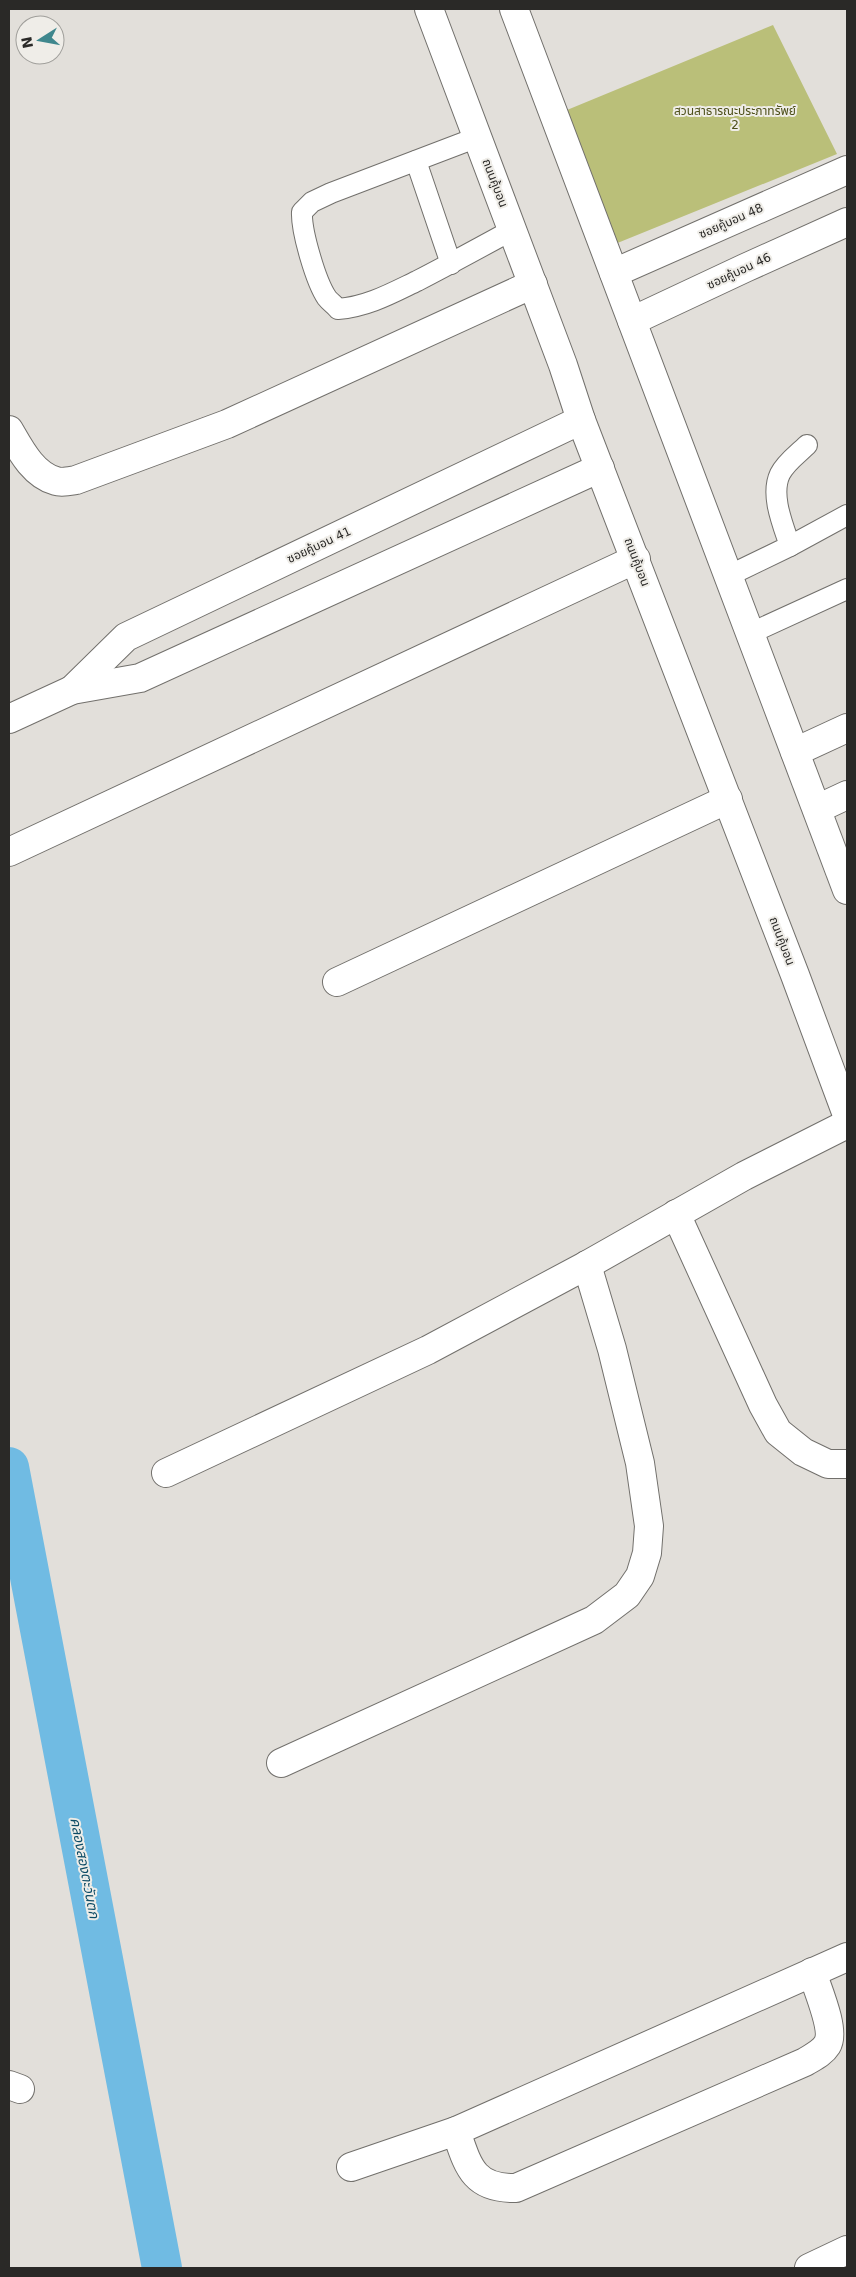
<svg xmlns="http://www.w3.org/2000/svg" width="856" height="2277" viewBox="0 0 856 2277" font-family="'DejaVu Sans','Noto Sans Thai',sans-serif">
<rect width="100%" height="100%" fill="#e2dfda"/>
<path fill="#babf79" d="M773 25 837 154 615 244 590 169 567 110Z"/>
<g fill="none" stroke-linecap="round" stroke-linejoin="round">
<path stroke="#70bbe3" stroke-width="40" d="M9 1467 162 2268"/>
<defs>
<g id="lane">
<path d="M478 137 331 193 312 202 302 212C301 231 316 282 327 298 330 302 335 305 338 309 367 307 392 293 417 281 450 264 481 247 512 230"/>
<path d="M416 161 451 264"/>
<path d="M790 546 847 515"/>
<path d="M728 576 790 546C783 525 770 495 780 474 786 462 798 454 807 445"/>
<path d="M751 633 847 589"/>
</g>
<g id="street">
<path d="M614 273 847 170"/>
<path d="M632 321 745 268 847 222"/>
<path d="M9 430C20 449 33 475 56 481 62 483 70 481 76 480L227 424 533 284"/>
<path d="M72 690 126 637 581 420"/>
<path d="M9 719 72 690 140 678 600 468"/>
<path d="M795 752 847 728"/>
<path d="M817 809 847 795"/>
<path d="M9 852 636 559"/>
<path d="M337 982 728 799"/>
<path d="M676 1214 763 1405 778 1432 803 1452 828 1464H847"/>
<path d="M166 1473 428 1350 587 1265 744 1176 847 1124"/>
<path d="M281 1763 594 1620 627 1595 640 1576 647 1553 649 1526 640 1463 612 1349 587 1265"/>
<path d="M9 2085 20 2089"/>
<path d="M456 2131C468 2166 473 2189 516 2188L805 2062C813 2057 822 2053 827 2045 836 2031 817 1988 812 1972"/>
<path d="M351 2167 456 2131 847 1957"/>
<path d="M809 2268 847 2250"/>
</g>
<g id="secondary">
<path d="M429 9 563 365 581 420 795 975 847 1115"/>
<path d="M514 9 847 890"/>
</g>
</defs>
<use href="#lane" stroke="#72706c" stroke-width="22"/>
<use href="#street" stroke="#72706c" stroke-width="30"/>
<use href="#secondary" stroke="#72706c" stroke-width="30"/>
<use href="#lane" stroke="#fff" stroke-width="20"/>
<use href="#street" stroke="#fff" stroke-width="28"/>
<use href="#secondary" stroke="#fff" stroke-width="28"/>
</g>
<g text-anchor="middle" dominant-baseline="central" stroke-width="4" stroke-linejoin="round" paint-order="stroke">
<g font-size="12" fill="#4d4f19" stroke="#efede8">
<text x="735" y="111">สวนสาธารณะประภาทรัพย์<tspan x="735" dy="14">2</tspan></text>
</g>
<g font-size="12" fill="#2a2927" stroke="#efede8">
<text transform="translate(495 183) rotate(69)">ถนนคู้บอน</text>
<text transform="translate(731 221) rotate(-24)">ซอยคู้บอน 48</text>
<text transform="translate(739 271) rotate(-25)">ซอยคู้บอน 46</text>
<text transform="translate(319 545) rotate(-25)">ซอยคู้บอน 41</text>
<text transform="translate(637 562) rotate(69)">ถนนคู้บอน</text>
<text transform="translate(782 941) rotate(69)">ถนนคู้บอน</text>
</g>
<g font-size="14" font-style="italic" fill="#0c4b65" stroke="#efede8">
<text transform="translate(85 1868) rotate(79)">คลองสองตะวันตก</text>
</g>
</g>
<rect width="856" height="2277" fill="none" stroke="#2a2927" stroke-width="20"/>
<g transform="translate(40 40) rotate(259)"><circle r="24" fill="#efede8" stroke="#a09f9b"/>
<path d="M0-4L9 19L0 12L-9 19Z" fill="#3f878d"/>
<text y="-8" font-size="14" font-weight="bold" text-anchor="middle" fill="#2a2927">N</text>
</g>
</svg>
